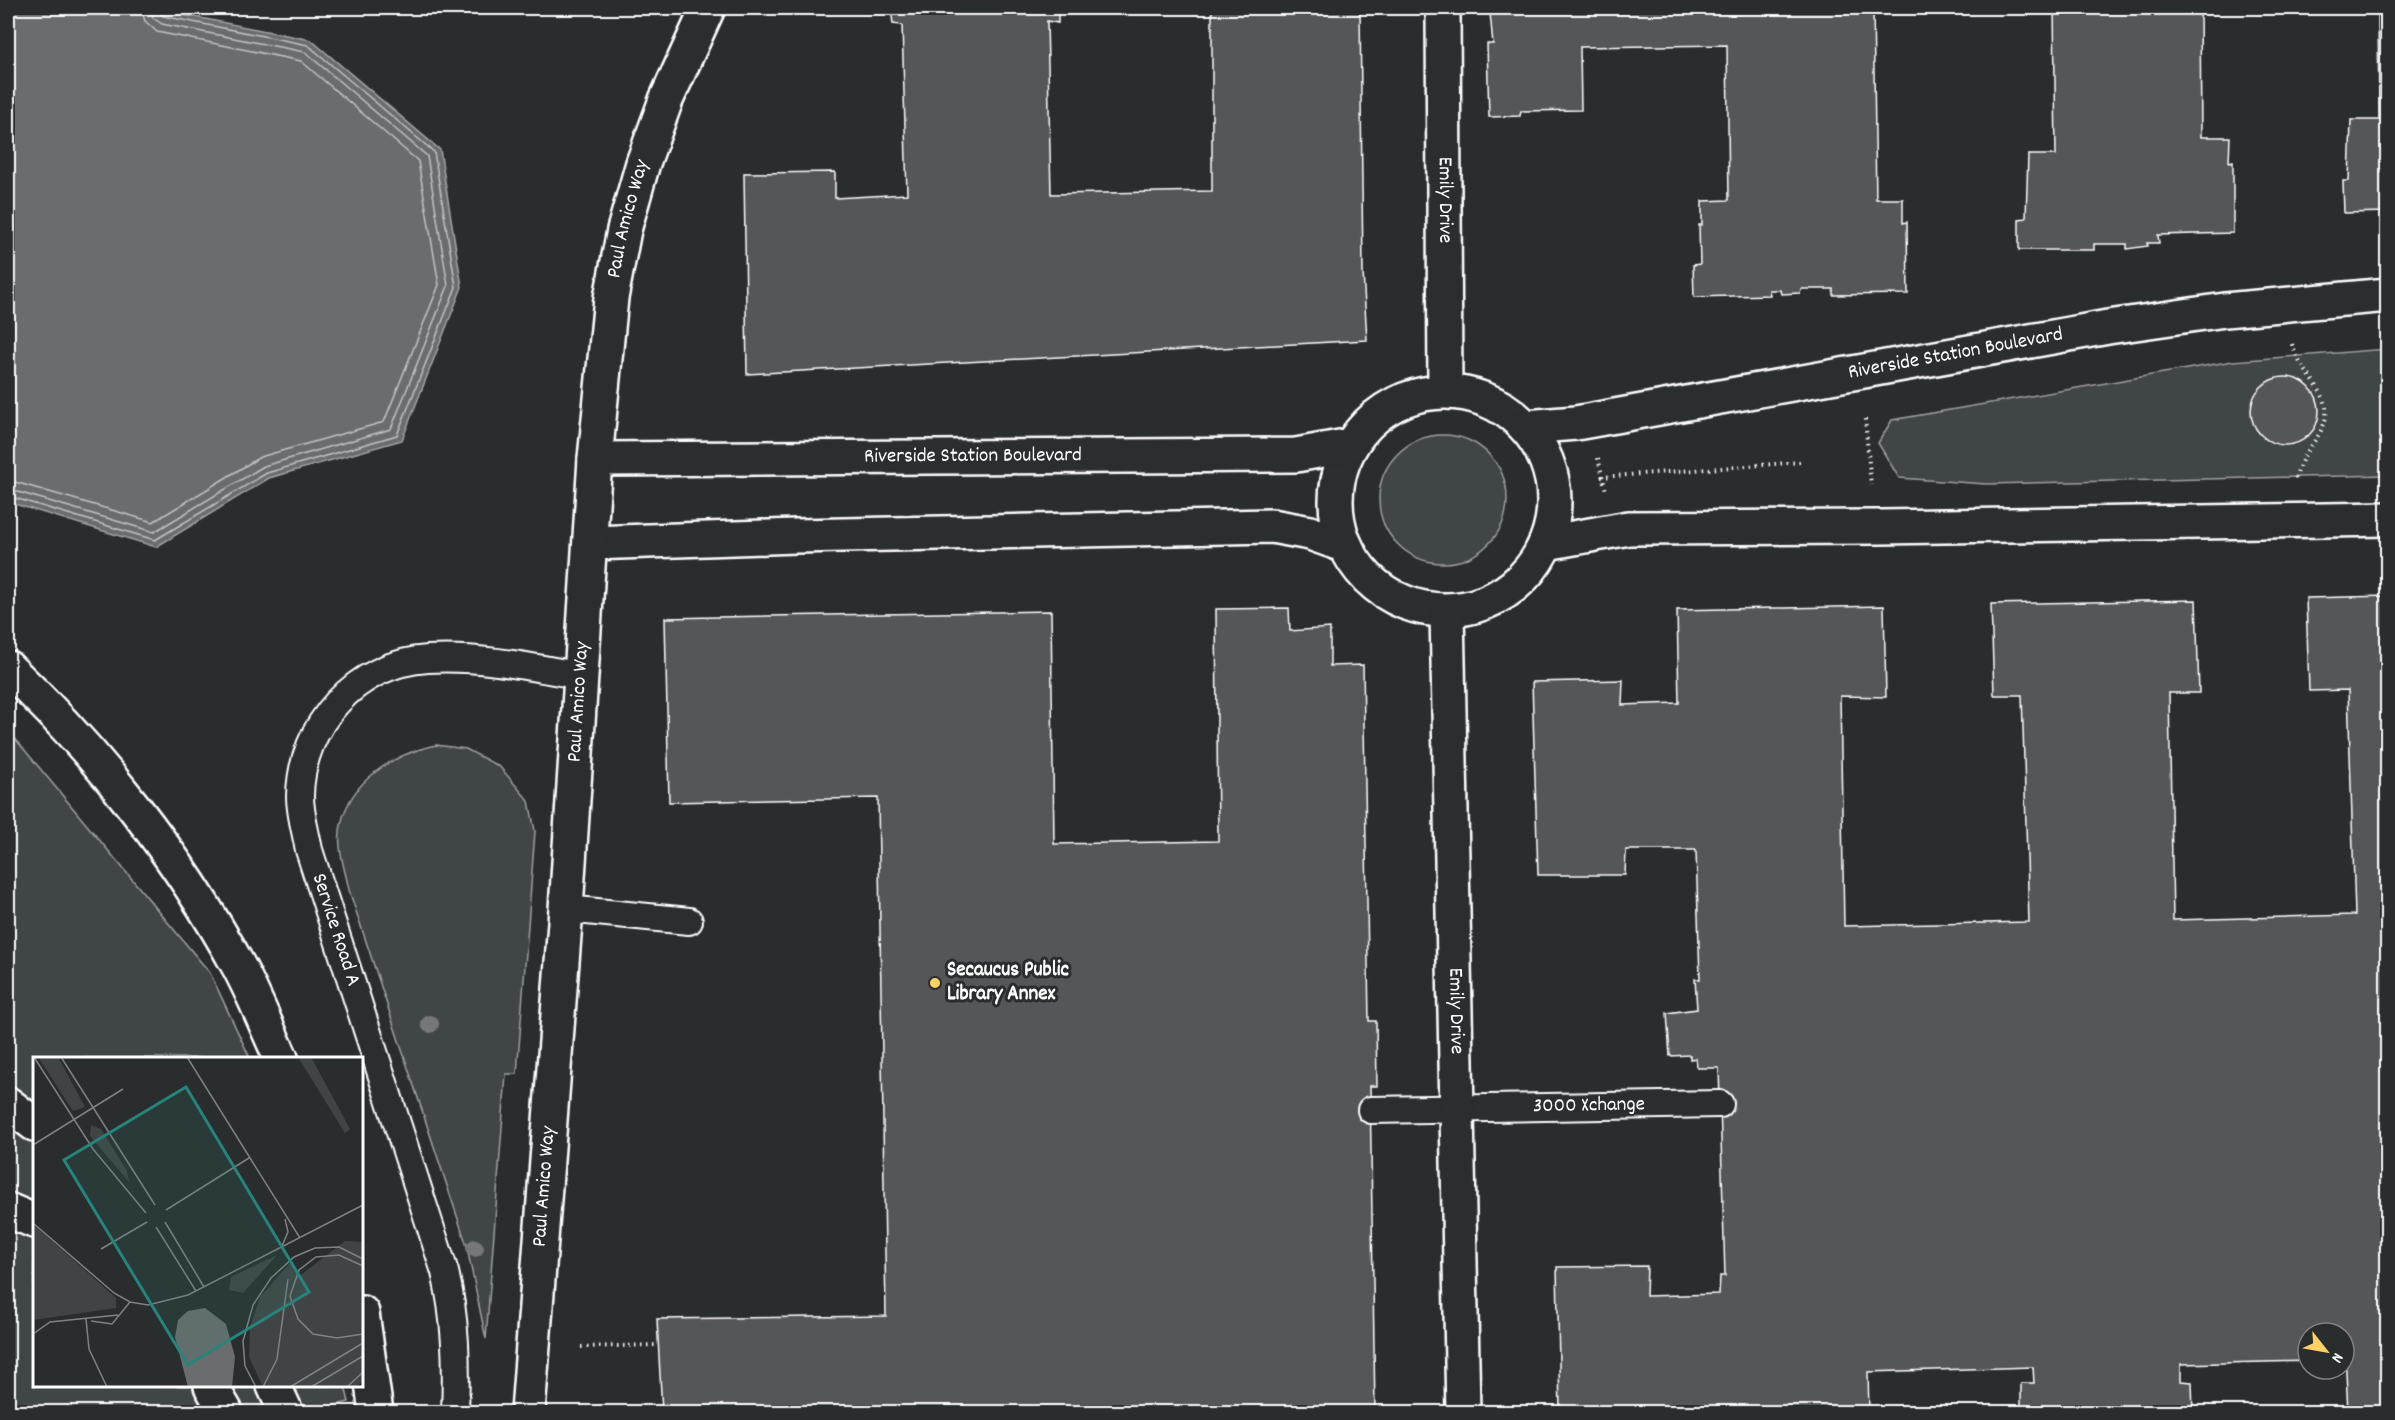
<svg xmlns="http://www.w3.org/2000/svg" width="2395" height="1420" viewBox="0 0 2395 1420" font-family="Dekko,sans-serif">
<rect width="100%" height="100%" fill="#2a2d2e"/>
<filter id="ink" filterUnits="userSpaceOnUse"><feTurbulence type="fractalNoise" baseFrequency=".0167" numOctaves="2"/><feDisplacementMap in="SourceGraphic" scale="12" xChannelSelector="R" yChannelSelector="G"/><feConvolveMatrix kernelMatrix="1 2 1 2 8 2 1 2 1" color-interpolation-filters="sRGB"/></filter>
<g filter="url(#ink)">
<g fill="#414445" stroke="#a0a2a2" stroke-width="1.5">
<path d="M2387 349V475L1986 484 1899 478 1878 443 1892 420 2233 361Z"/>
<circle cx="1443" cy="499" r="64"/>
<path d="M8 730 210 973 250 1058H34V1386H345L349 1402 303 1412H8Z"/>
<path d="M436 745 466 749 500 767 529 801 535 831 517 1074H506L486 1339 466 1243 349 890C345 869 336 846 341 825 350 780 394 754 436 745Z"/>
</g>
<path fill="#6a6c6d" stroke="#a6a7a7" stroke-width="1.5" d="M8 8H150L311 40 440 150 462 287 402 440 269 478 156 547 8 502Z"/>
<g fill="none" stroke-linecap="round" stroke-linejoin="round">
<g stroke="#c3c4c5" stroke-width="1.5">
<path d="M8 480 153 522 260 457 384 422 439 285 418 161 301 61 157 32 145 21 141 8"/>
<path d="M8 489 154 532 264 466 391 429 448 286 427 156 305 52 162 24 153 18 150 8"/>
<path d="M8 496 155 540 267 473 397 435 456 287 434 152 308 45 163 16 158 8"/>
</g>
</g>
<g fill="#555758" stroke="#fff" stroke-width="1.5">
<path d="M891 8H1058V23L1047 21 1051 194 1212 191V8H1360L1363 272 1367 340 747 374 744 173 835 172V198L907 194 902 25 893 24Z"/>
<path d="M1492 8H1873L1876 199H1903V223L1907 222 1908 294 1833 295V289H1801L1800 293 1781 294 1780 290H1769L1770 295 1694 297 1693 265 1700 264 1699 225H1702V201L1729 200 1727 45 1580 47 1581 110 1521 111 1520 116 1489 117 1487 44H1493L1490 13H1492Z"/>
<path d="M2054 8H2200L2201 137H2230L2229 162 2233 161V233L2158 235 2159 243H2147L2148 246 2127 249V244H2094V250H2019V219L2026 218 2028 155H2056Z"/>
<path d="M2378 8H2388V212L2344 213 2343 181H2349L2351 120H2379Z"/>
<circle cx="2285" cy="411" r="34"/>
<path d="M2388 596V1412H2348L2344 1333H2308V1361L2181 1364V1381L2192 1382 2193 1412H2021V1383H2034L2033 1367 1868 1372 1869 1412H1560L1557 1267 1647 1266 1646 1296 1719 1294 1720 1276H1725L1719 1068H1697L1696 1058 1690 1059V1055L1670 1056 1667 1013 1697 1009 1695 979H1700L1696 850H1626L1625 875H1538L1532 682 1623 680 1622 705 1679 703 1677 610 1884 606 1886 697 1840 696 1844 926 2029 922 2022 695H1994L1991 604 2196 600 2199 693H2169L2173 920 2355 915 2348 690 2309 691 2306 598Z"/>
<path d="M1289 608 1290 631 1330 628V666L1363 665 1369 1021H1376L1377 1086H1370L1375 1412H662L657 1319 886 1316 878 798 669 802 665 618 1051 611 1054 844 1218 841 1216 609Z"/>
</g>
<g fill="none" stroke-linecap="round" stroke-linejoin="round">
<defs>
<g id="service">
<path d="M566 909 689 921"/>
<path id="s1" d="M1371 1110 1720 1104"/>
<path d="M455 1412C457 1364 456 1319 445 1272L309 850C306 833 300 814 300 796 301 725 356 663 428 659 480 656 531 667 582 676"/>
</g>
<g id="minor">
<path id="s2" d="M1443 8 1445 391"/>
<circle cx="1445" cy="501" r="109"/>
<path id="s3" d="M1526 427 1576 423 2108 327 2225 310 2388 295"/>
<path id="s4" d="M595 459 1296 455 1351 445"/>
<path d="M591 543 796 536 1272 526 1310 533 1343 545"/>
<path d="M1546 543 1629 528 1880 527 2388 519"/>
<path id="s5" d="M1447 611 1463 1412"/>
</g>
<g id="tertiary">
<path id="s6" d="M528 1412 566 909 595 459 611 298 624 230 643 163 666 100 708 8"/>
</g>
<g id="motorway">
<path d="M8 668C99 754 179 857 239 967 255 997 267 1028 281 1058"/>
<path d="M8 1104 34 1124"/>
<path d="M8 1210 34 1221"/>
<path d="M362 1313 376 1412"/>
<path d="M211 1386 226 1412"/>
<path d="M274 1386 286 1412"/>
</g>
</defs>
<use href="#service" stroke="#fff" stroke-width="30"/>
<use href="#minor" stroke="#fff" stroke-width="38"/>
<use href="#tertiary" stroke="#fff" stroke-width="38"/>
<use href="#motorway" stroke="#fff" stroke-width="38"/>
<g stroke="#fff" stroke-width="4" stroke-dasharray="1.5 4.5" stroke-linecap="butt">
<path d="M2292 344C2300 369 2311 374 2322 395 2333 416 2321 432 2309 449 2301 459 2298 471 2294 483"/>
<path d="M1865 419 1871 485"/>
<path d="M1598 458 1606 491"/>
<path d="M1601 477 1801 462"/>
<path d="M581 1347 658 1345"/>
</g>
<use href="#service" stroke="#2a2d2e" stroke-width="26"/>
<use href="#minor" stroke="#2a2d2e" stroke-width="33"/>
<use href="#tertiary" stroke="#2a2d2e" stroke-width="33"/>
<use href="#motorway" stroke="#2a2d2e" stroke-width="33"/>
</g>
<g fill="#757778">
<circle cx="430" cy="1024" r="9"/>
<circle cx="475" cy="1248" r="9"/>
</g>
</g>
<circle fill="#ffd166" stroke="#2a2d2e" stroke-width="2" cx="935" cy="983" r="6"/>
<g text-anchor="middle" dominant-baseline="central" stroke-width="6" stroke-linejoin="round" paint-order="stroke">
<g font-size="21" fill="#fff" stroke="#2a2d2e">
<text stroke="none"><textPath href="#s2" startOffset="192">Emily Drive</textPath></text>
<text stroke="none"><textPath href="#s6" startOffset="1198">Paul Amico Way</textPath></text>
<text stroke="none"><textPath href="#s3" startOffset="436">Riverside Station Boulevard</textPath></text>
<text stroke="none"><textPath href="#s4" startOffset="378">Riverside Station Boulevard</textPath></text>
<text stroke="none"><textPath href="#s6" startOffset="712">Paul Amico Way</textPath></text>
<text transform="translate(335 930) rotate(72)">Service Road A</text>
<text stroke="none"><textPath href="#s5" startOffset="400">Emily Drive</textPath></text>
<text stroke="none"><textPath href="#s1" startOffset="218">3000 Xchange</textPath></text>
<text stroke="none"><textPath href="#s6" startOffset="226">Paul Amico Way</textPath></text>
</g>
<g font-size="21" font-weight="bold" fill="#fff" stroke="#2a2d2e" text-anchor="start">
<text x="947" y="971">Secaucus Public<tspan x="947" dy="24">Library Annex</tspan></text>
</g>
</g>
<g transform="translate(33 1057)">
<rect width="330" height="330" fill="#2a2d2e"/>
<path d="M5 0H25L52 50 40 54ZM265 0H278L317 72 312 76ZM58 68 68 72 94 114 96 125 57 79ZM0 167 83 241V251L0 263ZM312 184 330 185V325L322 330H230L216 300 217 270 227 240 257 206 268 218ZM244 198 210 236 196 233 198 220Z" fill="#414445"/>
<path d="M172 251 193 267 202 300 199 330H155L142 280 145 263 155 254Z" fill="#6a6c6d"/>
<path fill="none" stroke="#7f8182" stroke-width="1.5" d="M1 0 60 92 113 156M28 0 122 148M154 0 267 181M0 88 90 32M133 153 216 101M132 165 171 230M0 166 81 236 97 245 115 248 155 238 330 148M123 170 163 234M249 189 255 175 252 162M68 192 114 165M330 209 306 198 283 200 266 213 257 239 265 262 280 277 304 281 330 277M53 262 56 292 74 330M58 264 79 267 97 245M0 277 17 265 85 258M223 330 212 309 210 284 220 248 238 221 261 200 282 191 306 190 330 202M230 330 244 302 255 222M257 330 330 286M278 330 330 299M314 330 330 315"/>
<path fill="#27847c" fill-opacity="0.15" stroke="#27847c" stroke-width="3" d="M153 30 276 235 155 308 31 103Z"/>
<rect width="330" height="330" fill="none" stroke="#fff" stroke-width="3"/>
</g>
<rect width="2395" height="1420" fill="none" stroke="#2a2d2e" stroke-width="30"/>
<rect x="15" y="15" width="2365" height="1390" fill="none" stroke="#fff" stroke-width="2" filter="url(#ink)"/>
<g transform="translate(2326 1351) rotate(121)"><circle r="28" fill="#2a2d2e" stroke="#7f8182" stroke-width="1.5"/>
<path d="M0-4.5L10 22L0 15L-10 22Z" fill="#ffd166"/>
<text y="-9" font-size="16" font-weight="bold" text-anchor="middle" fill="#ffffff">N</text>
</g>
</svg>
